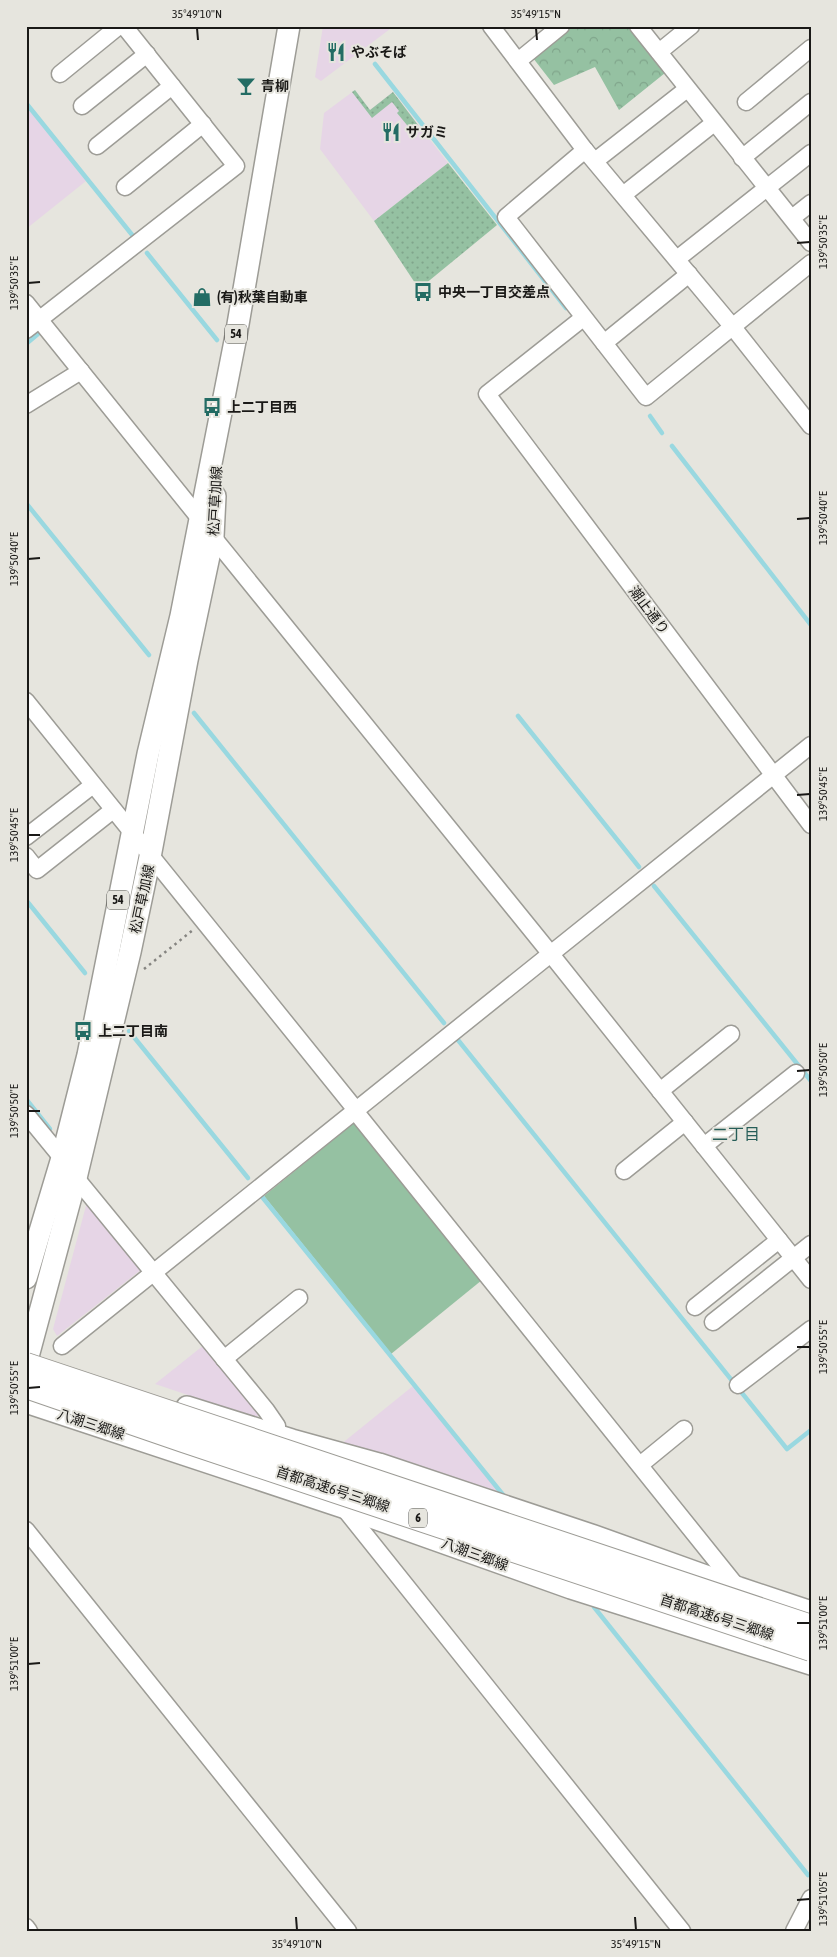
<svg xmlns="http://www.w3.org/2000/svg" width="837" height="1957" font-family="'Asap Condensed','Noto Sans JP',sans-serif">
<defs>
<pattern id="grass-dots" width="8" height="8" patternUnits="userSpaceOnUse" patternTransform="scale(1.25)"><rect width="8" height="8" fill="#95c1a2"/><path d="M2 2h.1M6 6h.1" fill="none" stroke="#80a58b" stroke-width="1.8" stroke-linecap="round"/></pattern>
<pattern id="forest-crowns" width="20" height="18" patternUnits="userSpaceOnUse" patternTransform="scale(1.25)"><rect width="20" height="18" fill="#95c1a2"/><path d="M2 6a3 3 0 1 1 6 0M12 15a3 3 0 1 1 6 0" fill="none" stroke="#80a58b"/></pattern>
</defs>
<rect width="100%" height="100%" fill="#e6e5de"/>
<g fill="#e6d5e6">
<polygon points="323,26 394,26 321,81 315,77"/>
<polygon points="355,90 370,110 393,92 448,163 374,221 320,149 324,113"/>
<polygon points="26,106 86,181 26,229"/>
<polygon points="87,1202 142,1269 57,1336 53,1329"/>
<polygon points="204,1345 259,1412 257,1418 155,1384"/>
<polygon points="413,1386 504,1499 340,1445"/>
</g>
<g fill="url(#grass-dots)">
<polygon points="355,90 370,110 393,92 418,125 411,130 397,113 399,111 392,102 372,118 352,92"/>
<polygon points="448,163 497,225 419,289 374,221"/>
</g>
<polygon fill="url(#forest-crowns)" points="573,26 627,26 665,73 619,110 595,67 554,85 533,58"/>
<polygon fill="#95c1a2" points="355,1122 482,1280 391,1354 264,1196"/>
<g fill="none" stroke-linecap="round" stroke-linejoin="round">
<g stroke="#99d8e0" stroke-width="4.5">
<polyline points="375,64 566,308"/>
<polyline points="26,103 133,236"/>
<polyline points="147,253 217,340"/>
<polyline points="26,344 38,334"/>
<polyline points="650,416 662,433"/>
<polyline points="672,446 811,625"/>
<polyline points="26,503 149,655"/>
<polyline points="194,713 444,1023"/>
<polyline points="518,716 639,867"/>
<polyline points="654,886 811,1081"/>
<polyline points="26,900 85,973"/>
<polyline points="129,1031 248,1178"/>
<polyline points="458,1040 787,1449 811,1430"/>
<polyline points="26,1099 50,1129"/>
<polyline points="263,1198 504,1496"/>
<polyline points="594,1607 808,1875"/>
</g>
<g stroke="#9d9c96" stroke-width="19">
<g id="minor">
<polyline points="491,26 585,150 732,326 811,426"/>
<polyline points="638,26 811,243"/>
<polyline points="659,52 691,26"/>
<polyline points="518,61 561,26"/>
<polyline points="60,74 119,26"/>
<polyline points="746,102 811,48"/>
<polyline points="82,106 147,54"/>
<polyline points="97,146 172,86"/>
<polyline points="585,150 506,217 646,397 811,263"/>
<polyline points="742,158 811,102"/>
<polyline points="595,161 687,89"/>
<polyline points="125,187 203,124"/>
<polyline points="623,195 714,123"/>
<polyline points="792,218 811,203"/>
<polyline points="677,259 811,153"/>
<polyline points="26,303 200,519"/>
<polyline points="583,318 487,394 811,825"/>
<polyline points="26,330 236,166 124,26"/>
<polyline points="604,343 689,274"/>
<polyline points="26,405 81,371"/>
<polyline points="213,537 550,953 811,1280"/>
<polyline points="26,701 356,1110"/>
<polyline points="26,837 93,785"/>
<polyline points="26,856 37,870 113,810"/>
<polyline points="660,1091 731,1034"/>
<polyline points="355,1111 738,1588"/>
<polyline points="26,1114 62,1158"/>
<polyline points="704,1146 796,1073"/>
<polyline points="624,1171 685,1122"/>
<polyline points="76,1178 266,1410 277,1426 277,1435"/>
<polyline points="695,1307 779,1240"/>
<polyline points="713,1322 811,1244"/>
<polyline points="62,1346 811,745"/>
<polyline points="224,1359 299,1298"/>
<polyline points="738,1385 811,1329"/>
<polyline points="640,1465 684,1429"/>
<polyline points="343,1507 682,1931"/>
<polyline points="26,1530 348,1931"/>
<polyline points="26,1927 29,1931"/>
<polyline points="794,1931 811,1898"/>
</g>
</g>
<g stroke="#9d9c96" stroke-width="24">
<g id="major">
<polyline points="26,1278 62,1158 88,1055 148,754 181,616 236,336 289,26"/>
<polyline points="26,1364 76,1178 130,952 150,857 187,660 213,537 215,496"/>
<polyline points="26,1402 343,1507 571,1588 811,1664"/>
<polyline points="187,1407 292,1440 379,1464 594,1536 739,1588 811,1612"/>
</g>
</g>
<polyline stroke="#858480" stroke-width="2.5" stroke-dasharray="2.5 4" stroke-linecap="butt" points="144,969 193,930"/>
<use href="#minor" stroke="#fff" stroke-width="16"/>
<use href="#major" stroke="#fff" stroke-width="21"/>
<g stroke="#9d9c96" stroke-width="26" stroke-linecap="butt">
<g id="highway-bridge">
<polyline points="26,1365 811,1627"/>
<polyline points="26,1386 183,1440 811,1649"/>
</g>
</g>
<use href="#highway-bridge" stroke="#fff" stroke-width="24"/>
</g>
<path fill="none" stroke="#1a1917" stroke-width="2" d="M 197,28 L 198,40M 536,28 L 537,40M 797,243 L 810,242M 28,283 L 40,282M 797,519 L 810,518M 28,559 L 40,558M 797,795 L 810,794M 28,835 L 40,835M 797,1071 L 810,1070M 28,1111 L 40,1111M 797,1347 L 810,1347M 28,1388 L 40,1387M 797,1623 L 810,1623M 28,1664 L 40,1663M 797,1900 L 810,1899M 296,1917 L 297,1930M 635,1917 L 636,1930"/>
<defs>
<g id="restaurant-bare" transform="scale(1.5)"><path d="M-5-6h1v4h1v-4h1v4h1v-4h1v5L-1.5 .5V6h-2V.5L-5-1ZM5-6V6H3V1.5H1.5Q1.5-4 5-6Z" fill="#236c64" stroke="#e6e5de" stroke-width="2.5" paint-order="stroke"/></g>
<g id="bar-bare" transform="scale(1.5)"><path d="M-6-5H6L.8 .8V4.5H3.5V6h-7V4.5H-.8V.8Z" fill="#236c64" stroke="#e6e5de" stroke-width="2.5" paint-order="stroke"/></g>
<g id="bus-bare" transform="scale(1.5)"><path d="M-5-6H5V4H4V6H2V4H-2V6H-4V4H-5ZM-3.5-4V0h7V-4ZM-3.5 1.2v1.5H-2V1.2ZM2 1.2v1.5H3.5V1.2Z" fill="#236c64" stroke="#e6e5de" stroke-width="2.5" paint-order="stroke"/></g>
<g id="shop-bare" transform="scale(1.5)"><path d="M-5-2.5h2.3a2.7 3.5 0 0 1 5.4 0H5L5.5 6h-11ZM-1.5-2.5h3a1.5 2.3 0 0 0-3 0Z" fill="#236c64" stroke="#e6e5de" stroke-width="2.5" paint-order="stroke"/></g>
</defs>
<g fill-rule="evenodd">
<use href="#restaurant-bare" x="336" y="52"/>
<use href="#bar-bare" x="246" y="86"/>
<use href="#restaurant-bare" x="391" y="132"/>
<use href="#bus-bare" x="423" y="292"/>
<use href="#shop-bare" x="202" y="297"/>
<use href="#bus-bare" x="212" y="407"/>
<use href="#bus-bare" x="83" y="1031"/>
</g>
<g text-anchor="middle" stroke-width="4" stroke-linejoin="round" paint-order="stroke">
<g fill="#e6e5de" stroke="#575653" stroke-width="1">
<rect x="225" y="324.5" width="22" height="19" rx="4"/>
<rect x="107" y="890.5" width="22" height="19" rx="4"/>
<rect x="409" y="1508.5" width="18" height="19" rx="4"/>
</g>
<g font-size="12" font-weight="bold" fill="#1a1917">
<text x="236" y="338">54</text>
<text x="118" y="904">54</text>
<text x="418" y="1522">6</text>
</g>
<g font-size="14" font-weight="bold" fill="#1a1917" stroke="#e6e5de" text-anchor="start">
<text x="351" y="57">やぶそば</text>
<text x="261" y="91">青柳</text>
<text x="406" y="137">サガミ</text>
<text x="438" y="297">中央一丁目交差点</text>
<text x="217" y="302">(有)秋葉自動車</text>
<text x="227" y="412">上二丁目西</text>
<text x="98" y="1036">上二丁目南</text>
</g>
<g font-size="14" fill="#1a1917" stroke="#e6e5de">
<text transform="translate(215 501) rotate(-87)" y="5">松戸草加線</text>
<text transform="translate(649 610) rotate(53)" y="5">潮止通り</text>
<text transform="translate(142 899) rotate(-78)" y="5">松戸草加線</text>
<text transform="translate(91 1424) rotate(18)" y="5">八潮三郷線</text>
<text transform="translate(333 1489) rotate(18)" y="5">首都高速6号三郷線</text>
<text transform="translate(475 1554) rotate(20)" y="5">八潮三郷線</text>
<text transform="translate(717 1617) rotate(18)" y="5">首都高速6号三郷線</text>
</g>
<g font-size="16" fill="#265e58" stroke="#e6e5de">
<text x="736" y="1140">二丁目</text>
</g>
</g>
<rect width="837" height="1957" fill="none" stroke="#e6e5de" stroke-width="55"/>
<rect x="28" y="28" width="782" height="1902" fill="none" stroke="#1a1917" stroke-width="2"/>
<g font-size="12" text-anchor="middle" fill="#1a1917">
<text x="197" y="18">35°49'10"N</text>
<text x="536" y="18">35°49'15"N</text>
<text transform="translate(823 242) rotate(-90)" y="4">139°50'35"E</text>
<text transform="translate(14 283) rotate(-90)" y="4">139°50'35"E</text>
<text transform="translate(823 518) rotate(-90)" y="4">139°50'40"E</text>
<text transform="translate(14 559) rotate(-90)" y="4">139°50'40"E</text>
<text transform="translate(823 794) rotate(-90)" y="4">139°50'45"E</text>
<text transform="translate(14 835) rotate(-90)" y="4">139°50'45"E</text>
<text transform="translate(823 1070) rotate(-90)" y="4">139°50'50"E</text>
<text transform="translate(14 1111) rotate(-90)" y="4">139°50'50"E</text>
<text transform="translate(823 1347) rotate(-90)" y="4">139°50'55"E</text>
<text transform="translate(14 1388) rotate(-90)" y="4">139°50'55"E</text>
<text transform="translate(823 1623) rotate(-90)" y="4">139°51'00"E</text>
<text transform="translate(14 1664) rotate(-90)" y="4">139°51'00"E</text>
<text transform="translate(823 1899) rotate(-90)" y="4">139°51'05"E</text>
<text x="297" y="1948">35°49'10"N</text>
<text x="636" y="1948">35°49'15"N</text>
</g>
</svg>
